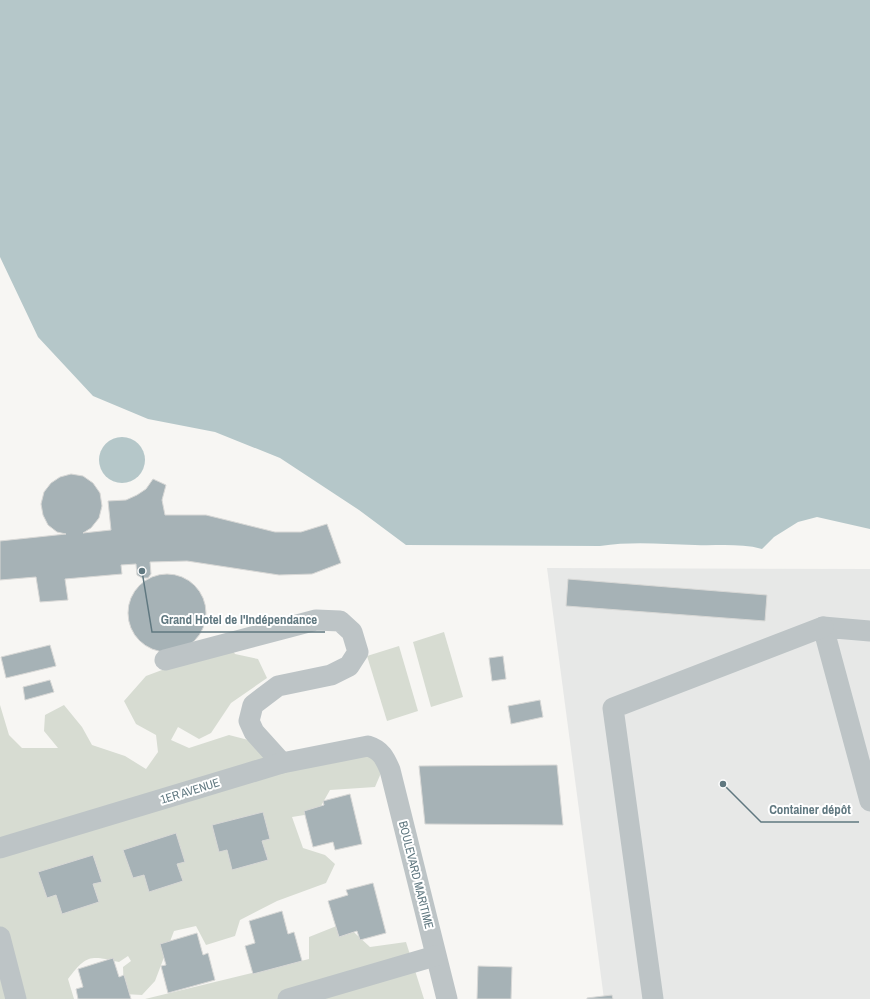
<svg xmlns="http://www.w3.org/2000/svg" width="870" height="999" font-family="'Archivo Narrow',sans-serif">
<rect width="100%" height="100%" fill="#f7f6f3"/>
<polygon fill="#e7e8e7" points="547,568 870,569 870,999 604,999"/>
<g fill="#d7dcd2">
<polygon points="444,632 463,697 431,707 413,642"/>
<path d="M 224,636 L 235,654 L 258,659 L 267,678 L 231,703 L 211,733 L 199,739 L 178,727 L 171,740 L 189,748 L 229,735 L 256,742 L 270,763 L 373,743 L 381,773 L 375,787 L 330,790 L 317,813 L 292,817 L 303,848 L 325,855 L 335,864 L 326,883 L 277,901 L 240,920 L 235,936 L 206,945 L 196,926 L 174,931 L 155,981 L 142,995 L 124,994 L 123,967 L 131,961 L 128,956 L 119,962 C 90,955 86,955 68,979 L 74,999 L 0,999 L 0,705 L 9,735 L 22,748 L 58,748 L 44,731 L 45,715 L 64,705 L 82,727 L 92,745 L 125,756 L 146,769 L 158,752 L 156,735 L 136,724 L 124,701 L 146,676 L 178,664 Z"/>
<polygon points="399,646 418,711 387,721 367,656"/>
<polygon points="344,923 370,947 406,942 424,999 145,999 309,959 309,937"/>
</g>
<g fill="#b5c7c9">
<path d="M 0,0 L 870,0 L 870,529 L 817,517 L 798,522 L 774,537 L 762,549 C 740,543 717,546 695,545 C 662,544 632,541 600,546 L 406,545 L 359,510 L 280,458 L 215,432 L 148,419 L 93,396 L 38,337 L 0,257 Z"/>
<circle cx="122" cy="460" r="23"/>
</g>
<g fill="#a6b2b6" stroke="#d8d8d6">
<polygon points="71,474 83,476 93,483 100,493 102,506 99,518 91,528 83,533 111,530 108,501 126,500 137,495 146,489 153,479 166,485 162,500 165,515 206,515 275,532 301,532 327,524 341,563 312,574 279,575 187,561 150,562 151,574 148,578 142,578 137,575 136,564 121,565 122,574 65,579 68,600 40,602 36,577 0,580 0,541 66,534 57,532 48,525 43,515 41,504 44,492 51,483 60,477"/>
<circle cx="167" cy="613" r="39"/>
<polygon points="568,579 767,595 765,621 566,606"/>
<polygon points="50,645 56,666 6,678 1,657"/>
<polygon points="503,656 506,679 492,681 489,658"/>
<polygon points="50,680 54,692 25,700 23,687"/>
<polygon points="540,700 543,717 511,724 508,706"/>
<polygon points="557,765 563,825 425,824 419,766"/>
<polygon points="350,794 362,844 335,850 333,842 313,847 304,811 324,805 323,801"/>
<polygon points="263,812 270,839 262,841 268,860 232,870 227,850 219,852 212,825"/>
<polygon points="176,833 185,862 177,864 183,881 149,892 144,875 133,878 123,850"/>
<polygon points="93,855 102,882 93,884 99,902 62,914 56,895 47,898 38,872"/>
<polygon points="373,883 386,933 360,940 357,931 339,937 328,901 348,895 346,890"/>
<polygon points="282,911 288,934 294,932 302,961 253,974 245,946 255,943 249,921"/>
<polygon points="197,933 203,955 208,953 215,980 168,993 161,966 166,965 160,944"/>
<polygon points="113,958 119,977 124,975 131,999 78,999 76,989 83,987 78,969"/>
<polygon points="478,966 512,967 511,999 477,999"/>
<polygon points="612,995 613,999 587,999 587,998"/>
</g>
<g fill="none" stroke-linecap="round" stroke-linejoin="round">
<g stroke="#bdc4c6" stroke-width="21">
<polyline points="870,631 823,627 870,801"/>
<polyline points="165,660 316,620 340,621 352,632 358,652 349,666 331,675 278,686 253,705 249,721 254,732 282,763"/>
<path d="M 0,848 L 282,763 L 368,746 C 381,750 385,758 390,770 L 447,999"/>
<polyline points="0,937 16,999"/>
<polyline points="288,999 435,956"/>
<polyline points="653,999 613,708 823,627"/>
</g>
</g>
<g text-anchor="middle" stroke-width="4" stroke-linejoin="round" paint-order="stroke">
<g font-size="12" fill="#607880" stroke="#fff">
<text transform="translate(190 791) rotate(-17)" y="4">1ER AVENUE</text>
<text transform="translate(416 875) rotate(76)" y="4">BOULEVARD MARITIME</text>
</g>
</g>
<path fill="none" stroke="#607880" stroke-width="1.5" d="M142 571L152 632H325M723 784L761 822H859"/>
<g fill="#607880" stroke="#fff" stroke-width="1.5">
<circle cx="142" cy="571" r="4"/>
<circle cx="723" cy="784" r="4"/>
</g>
<g font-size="13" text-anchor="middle" font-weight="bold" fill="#607880" stroke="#fff" stroke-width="4" stroke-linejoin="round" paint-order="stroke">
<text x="239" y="624">Grand Hotel de l'Indépendance</text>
<text x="810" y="814">Container dépôt</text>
</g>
</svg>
